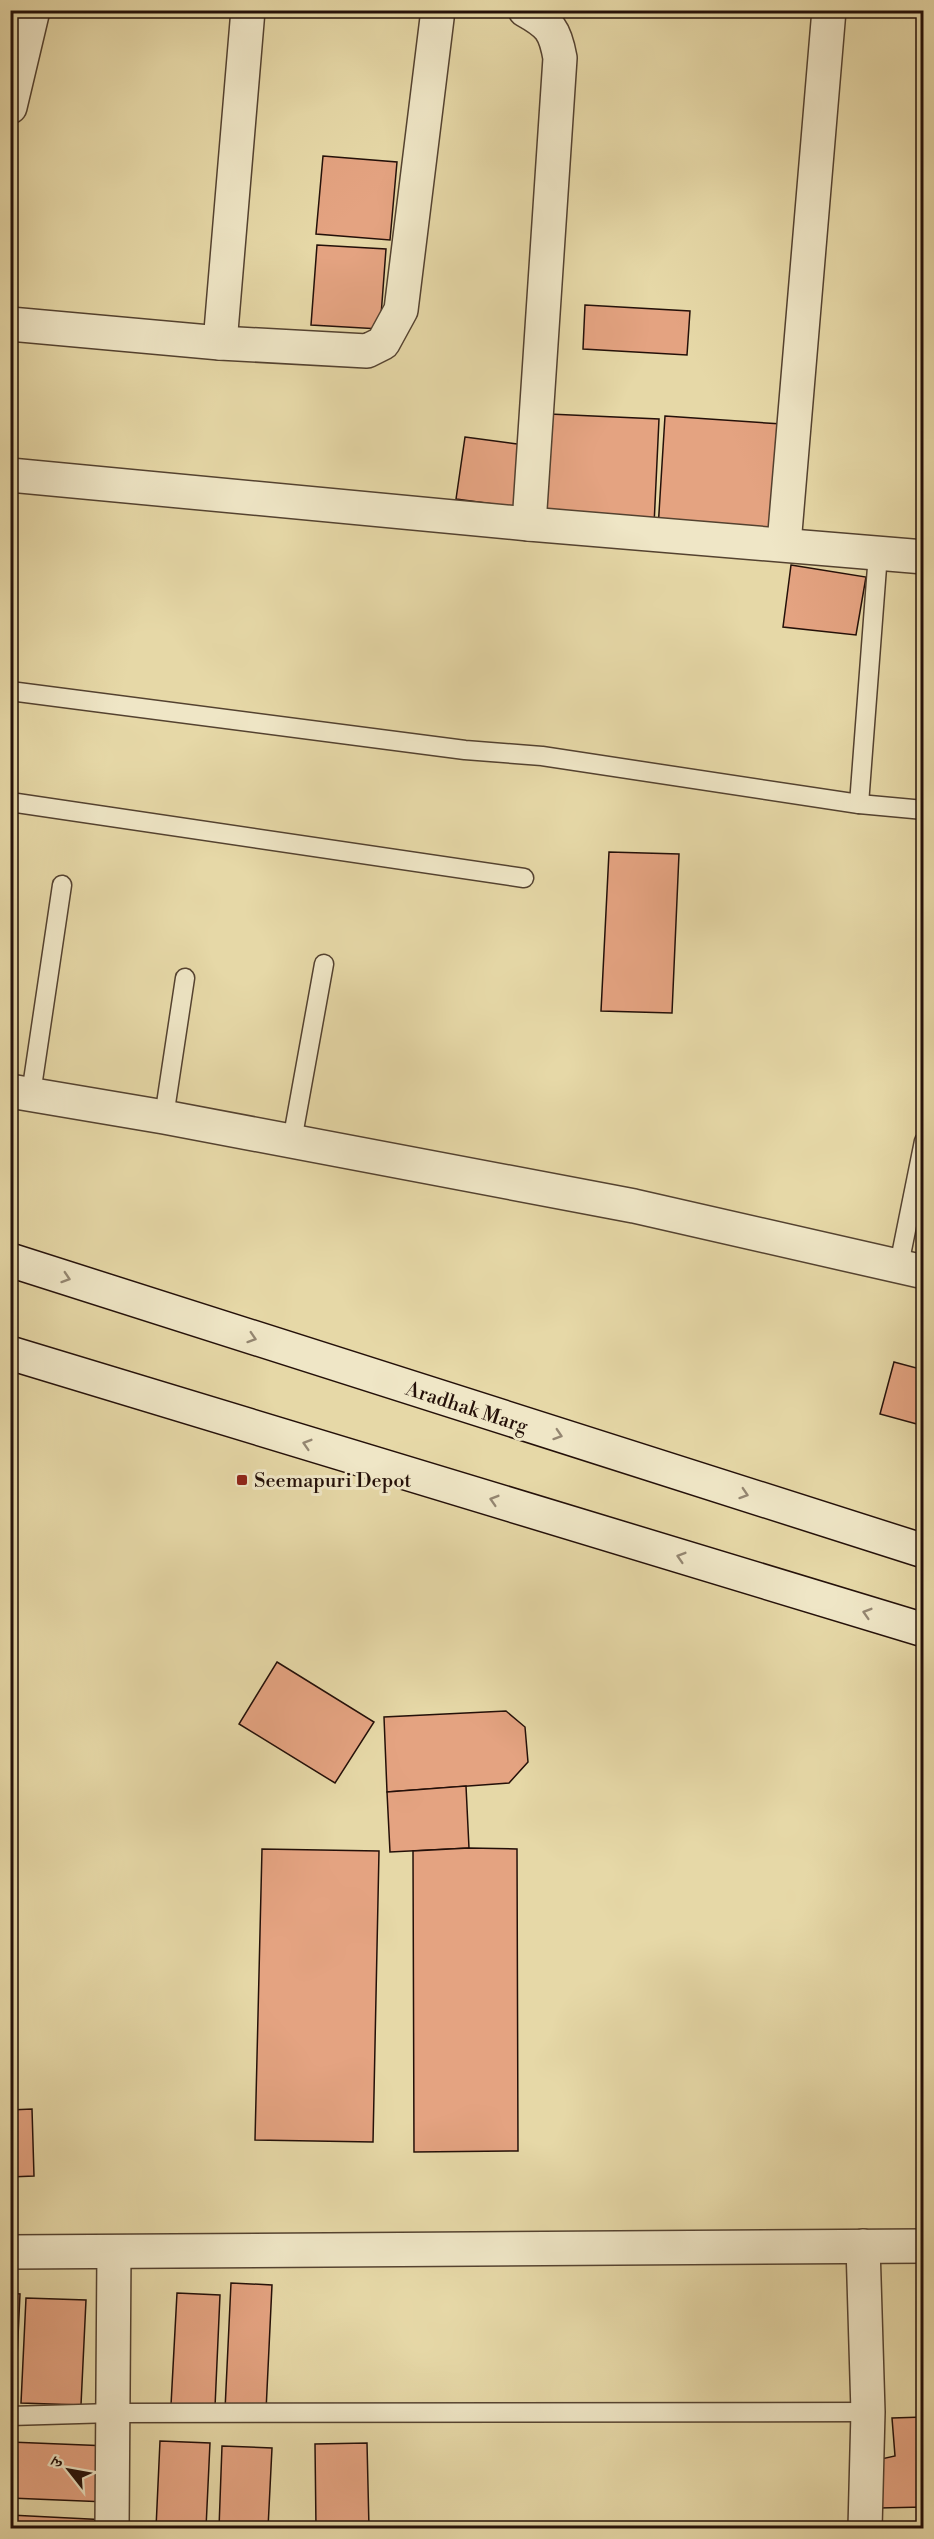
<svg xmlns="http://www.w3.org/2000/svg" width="934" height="2539" font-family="'Libre Bodoni','Noto Serif Devanagari',serif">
<rect width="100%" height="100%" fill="#e6d8a7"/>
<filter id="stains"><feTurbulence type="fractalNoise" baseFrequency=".00333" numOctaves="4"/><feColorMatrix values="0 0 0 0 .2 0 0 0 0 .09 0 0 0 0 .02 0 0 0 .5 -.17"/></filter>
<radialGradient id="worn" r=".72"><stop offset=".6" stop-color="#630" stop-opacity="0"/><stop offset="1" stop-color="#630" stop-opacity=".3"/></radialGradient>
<g fill="#e4a381" stroke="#241009" stroke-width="1.5">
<polygon points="323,156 397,162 390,240 316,234"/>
<polygon points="317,245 386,249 380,329 311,325"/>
<polygon points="585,305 690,311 687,355 583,349"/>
<polygon points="549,414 659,419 654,525 544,520"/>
<polygon points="665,416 782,424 774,537 658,529"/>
<polygon points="465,437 524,445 516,507 456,499"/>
<polygon points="791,565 866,577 856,635 783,627"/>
<polygon points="609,852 679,854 672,1013 601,1011"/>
<polygon points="894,1362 924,1370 924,1426 880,1414"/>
<polygon points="277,1662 374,1722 335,1783 239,1724"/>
<polygon points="506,1711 525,1727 528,1762 509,1783 387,1792 384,1717"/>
<polygon points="466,1786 469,1848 390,1852 387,1792"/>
<polygon points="469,1848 517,1849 518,2151 414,2152 413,1851"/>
<polygon points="262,1849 379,1851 373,2142 255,2140"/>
<polygon points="32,2109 34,2176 10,2177 10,2110"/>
<polygon points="231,2283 272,2285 266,2411 225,2410"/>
<polygon points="10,2293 20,2294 15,2401 10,2401"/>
<polygon points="177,2293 220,2295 215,2407 171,2405"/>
<polygon points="26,2298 86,2300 81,2405 21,2403"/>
<polygon points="924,2417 924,2507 879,2508 881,2459 895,2456 892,2418"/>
<polygon points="160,2441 210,2443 206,2528 156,2528"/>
<polygon points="10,2442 109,2446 107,2502 10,2498"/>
<polygon points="367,2443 369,2528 316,2528 315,2444"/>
<polygon points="222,2446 272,2448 268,2528 219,2528"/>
<polygon points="10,2515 108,2520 107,2528 10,2528"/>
</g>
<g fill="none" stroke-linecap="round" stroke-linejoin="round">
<g stroke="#544230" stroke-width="21">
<g id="service">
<polyline points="10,691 465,750 542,756 859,804 924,810"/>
<polyline points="10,802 524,878"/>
<polyline points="859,804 878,554"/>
<polyline points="31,1094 62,885"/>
<polyline points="164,1117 185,978"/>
<polyline points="292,1141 324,964"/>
<polyline points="899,1265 924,1141"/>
<polyline points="10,2416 113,2413 868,2412"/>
</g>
</g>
<g stroke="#544230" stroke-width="36">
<g id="minor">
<path d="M 525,10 C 550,24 555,30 560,58 L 529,524"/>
<polyline points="10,107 33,10"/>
<polyline points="10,324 220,343 367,351 383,343 401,310 438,10"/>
<polyline points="220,343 248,10"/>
<polyline points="10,475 529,524 924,557"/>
<polyline points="784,544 829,10"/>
<polyline points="10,1091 164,1117 634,1206 924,1272"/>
<polyline points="863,2246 868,2412 865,2528"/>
<polyline points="10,2252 924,2246"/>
<polyline points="112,2528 114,2252"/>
</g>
</g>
<g stroke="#241009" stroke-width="36">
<g id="secondary">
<polyline points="10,1260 924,1551"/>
<polyline points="10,1353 924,1630"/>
</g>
</g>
<use href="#service" stroke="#efe6c6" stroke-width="18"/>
<use href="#minor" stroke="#efe6c6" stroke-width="33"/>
<use href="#secondary" stroke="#efe6c6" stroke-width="33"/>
</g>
<defs><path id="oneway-chevron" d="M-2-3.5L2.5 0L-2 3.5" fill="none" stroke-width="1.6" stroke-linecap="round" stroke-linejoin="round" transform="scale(1.5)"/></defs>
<g stroke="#948671">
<use href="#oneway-chevron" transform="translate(66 1278) rotate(18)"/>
<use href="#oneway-chevron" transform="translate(252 1338) rotate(18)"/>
<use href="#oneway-chevron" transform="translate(558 1435) rotate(18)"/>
<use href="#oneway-chevron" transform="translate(307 1444) rotate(-163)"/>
<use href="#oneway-chevron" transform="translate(744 1494) rotate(18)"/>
<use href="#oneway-chevron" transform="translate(494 1500) rotate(-163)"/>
<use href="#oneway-chevron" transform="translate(681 1557) rotate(-163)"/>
<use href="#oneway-chevron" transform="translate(867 1613) rotate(-163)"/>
</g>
<rect fill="#8f2418" stroke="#efe6c6" stroke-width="2" x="236" y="1474" width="12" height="12" rx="3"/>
<g text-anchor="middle" stroke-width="6" stroke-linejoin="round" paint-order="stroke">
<g font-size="20" fill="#241009" stroke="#efe6c6">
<text transform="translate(467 1407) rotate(18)" y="7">Aradhak Marg</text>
</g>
<g font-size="20" fill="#241009" stroke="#efe6c6" text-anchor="start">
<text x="254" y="1487">Seemapuri Depot</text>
</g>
</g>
<rect width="934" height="2539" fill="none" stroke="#e6d8a7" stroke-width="36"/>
<rect x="12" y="12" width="910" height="2515" fill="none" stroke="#241009" stroke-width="3"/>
<rect x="18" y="18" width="898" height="2503" fill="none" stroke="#241009" stroke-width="1.5"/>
<g transform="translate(69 2470) rotate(301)" stroke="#efe6c6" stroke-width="4.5" paint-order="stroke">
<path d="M0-4.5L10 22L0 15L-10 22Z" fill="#241009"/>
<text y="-9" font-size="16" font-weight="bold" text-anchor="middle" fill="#241009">उ</text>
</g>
<rect width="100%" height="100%" filter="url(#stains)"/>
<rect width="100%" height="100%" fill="url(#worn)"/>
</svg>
